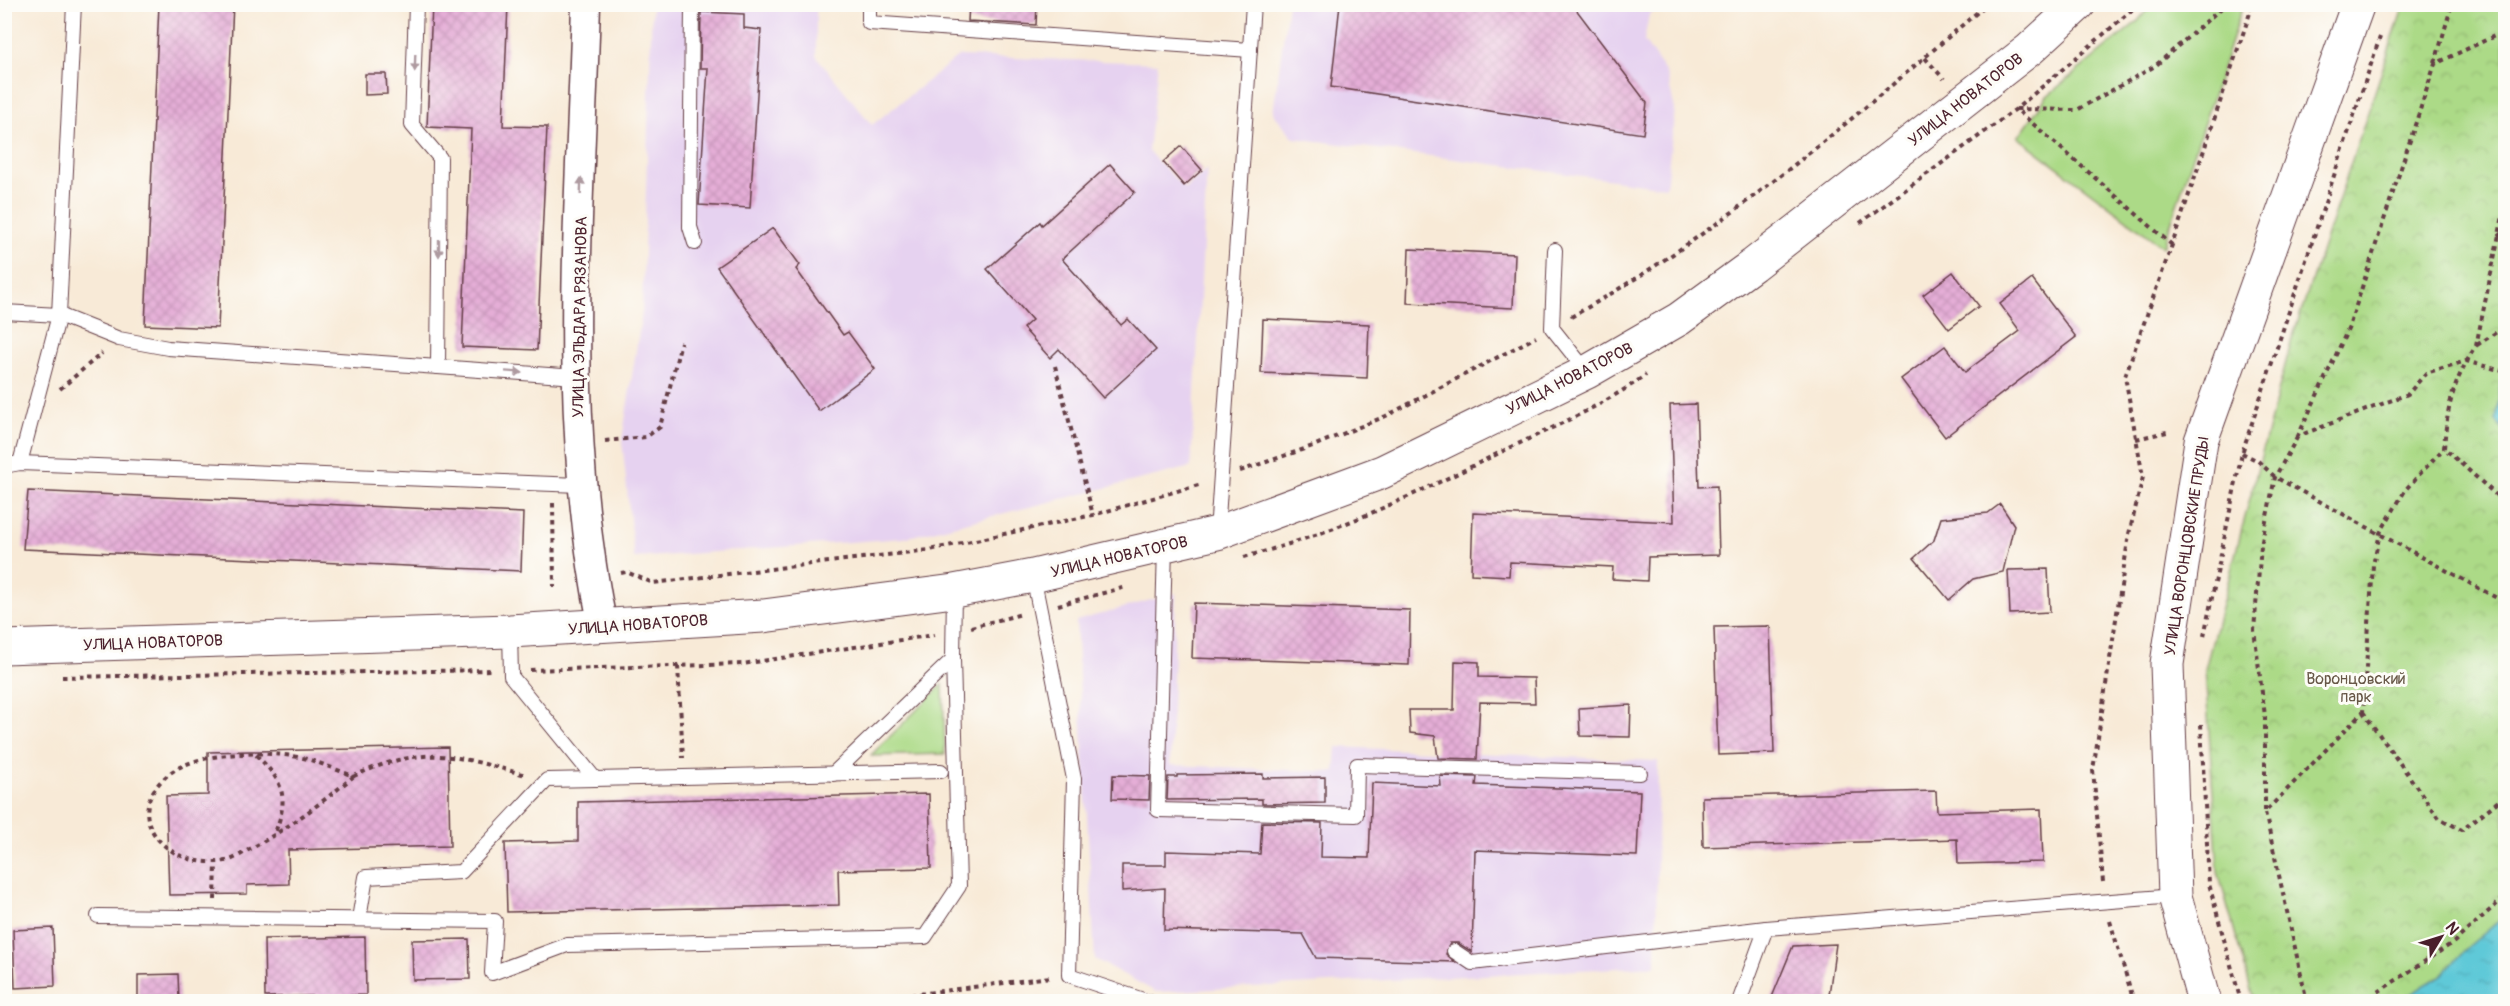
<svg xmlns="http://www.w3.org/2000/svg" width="2510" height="1006" font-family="Pangolin,sans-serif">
<defs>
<pattern id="park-crowns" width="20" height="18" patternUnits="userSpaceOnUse" patternTransform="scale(1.5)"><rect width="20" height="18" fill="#acda87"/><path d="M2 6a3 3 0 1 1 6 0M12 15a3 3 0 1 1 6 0" fill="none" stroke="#96bb75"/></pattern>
<pattern id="water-ripples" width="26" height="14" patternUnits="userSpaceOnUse" patternTransform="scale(1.5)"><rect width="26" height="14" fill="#5ec9d8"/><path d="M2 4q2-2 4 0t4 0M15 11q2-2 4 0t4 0" fill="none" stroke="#53acba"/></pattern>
<pattern id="building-cross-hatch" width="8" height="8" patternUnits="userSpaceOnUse" patternTransform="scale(1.5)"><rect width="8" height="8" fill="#e5aed7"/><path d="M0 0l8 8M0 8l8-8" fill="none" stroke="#c695b9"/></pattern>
</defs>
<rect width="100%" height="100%" fill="#fdfcf7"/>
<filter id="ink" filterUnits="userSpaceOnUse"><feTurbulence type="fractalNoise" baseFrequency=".0167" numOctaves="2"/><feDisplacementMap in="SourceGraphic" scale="12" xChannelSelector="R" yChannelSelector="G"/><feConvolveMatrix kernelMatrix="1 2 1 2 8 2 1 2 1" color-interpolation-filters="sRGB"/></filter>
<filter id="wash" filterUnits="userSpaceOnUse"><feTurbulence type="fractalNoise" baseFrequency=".008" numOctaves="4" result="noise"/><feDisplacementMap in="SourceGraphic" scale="24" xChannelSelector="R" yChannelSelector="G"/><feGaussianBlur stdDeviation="1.35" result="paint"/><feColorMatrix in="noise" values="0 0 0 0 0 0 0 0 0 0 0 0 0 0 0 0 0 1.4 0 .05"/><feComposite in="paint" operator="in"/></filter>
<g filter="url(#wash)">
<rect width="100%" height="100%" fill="#f8ead7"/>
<g fill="#e6d2f0">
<polygon points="652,5 816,5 816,56 872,125 959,56 1158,63 1148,151 1185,189 1207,169 1191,467 904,538 634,558 622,440 642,313"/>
<polygon points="1288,5 1662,5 1649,15 1644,41 1666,73 1675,109 1666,187 1294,138 1273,113"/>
<polygon points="1176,593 1170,765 1335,772 1337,747 1658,761 1656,966 1156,992 1095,959 1076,621"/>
</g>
<g fill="#acda87" stroke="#7b7c59" stroke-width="1.5">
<polygon points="2151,5 2243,5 2163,247 2018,137 2047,96 2138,21"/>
<polygon points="943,684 945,754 871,756 871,755"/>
</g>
<polygon fill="url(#park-crowns)" stroke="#7b7c59" stroke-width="1.5" points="2404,5 2505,5 2505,1001 2254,1001 2218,872 2205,669 2292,339"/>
<g fill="url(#water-ripples)" stroke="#547482" stroke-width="1.5">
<polygon points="2505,351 2506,433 2505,433 2496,420"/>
<polygon points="2505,916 2505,1001 2398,1001 2442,975 2469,946"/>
</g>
<g id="blocks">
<g fill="url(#building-cross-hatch)">
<polygon points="159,4 233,4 218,328 145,325"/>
<polygon points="432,4 508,4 503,126 547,127 537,350 462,347 471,129 427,127"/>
<polygon points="969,4 1037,4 1036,25 968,21"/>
<polygon points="1340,4 1572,4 1647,103 1643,134 1331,87"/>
<polygon points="701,12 744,14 744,28 761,30 750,208 699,205 708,68 700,68"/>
<polygon points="365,74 386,74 387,94 365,95"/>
<polygon points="1181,146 1202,170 1184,186 1163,162"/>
<polygon points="1110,164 1135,192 1062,259 1121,325 1128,319 1156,350 1103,398 1059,349 1050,358 1023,328 1032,320 987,269 1040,222 1042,225"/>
<polygon points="773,228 800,265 796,269 843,335 848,332 875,369 819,411 717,267"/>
<polygon points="1409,249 1515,254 1513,308 1407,303"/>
<polygon points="1953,272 1979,306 1949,329 1923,295"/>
<polygon points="2032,279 2076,337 1945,437 1901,379 1945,346 1965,372 2020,331 2000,304"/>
<polygon points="1263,319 1369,324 1367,378 1261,373"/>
<polygon points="1696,404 1699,487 1717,486 1719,555 1648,557 1647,581 1612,579 1613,567 1510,562 1509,576 1471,574 1473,513 1674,522 1670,405"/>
<polygon points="28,491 523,513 521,571 23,549"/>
<polygon points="2000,504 2014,525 2003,572 1973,579 1949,600 1914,558 1934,540 1941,518 1988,513"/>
<polygon points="2048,569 2050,612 2010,614 2008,570"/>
<polygon points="1194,603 1410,610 1409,665 1192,658"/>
<polygon points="1770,626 1774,753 1718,755 1714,627"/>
<polygon points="1455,661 1479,662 1479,677 1534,678 1535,703 1480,702 1477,759 1438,758 1435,736 1410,733 1409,710 1454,710"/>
<polygon points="1631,705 1630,737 1580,736 1579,708"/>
<polygon points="448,747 450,846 288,850 289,884 247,885 247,894 169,895 166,796 208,795 208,752"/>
<polygon points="1263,774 1263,778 1325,777 1325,803 1262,804 1262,799 1167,800 1168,777 1177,777 1177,775"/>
<polygon points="1113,775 1150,776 1149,800 1112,799"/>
<polygon points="1440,776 1477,777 1476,785 1640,791 1637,856 1475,850 1472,952 1458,943 1450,943 1446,954 1455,962 1316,958 1303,934 1164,930 1165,888 1122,891 1122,865 1166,865 1166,851 1260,854 1262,822 1322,823 1321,857 1369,858 1372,783 1441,786"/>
<polygon points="1936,791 1937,812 2041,809 2043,862 1958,864 1957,839 1703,847 1702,797"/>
<polygon points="929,794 931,868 838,870 839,905 507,912 505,843 578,841 578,802"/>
<polygon points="53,928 55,986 15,988 13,930"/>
<polygon points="365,937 366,995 265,997 264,939"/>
<polygon points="469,939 470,979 413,980 412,940"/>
<polygon points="1836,944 1828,1002 1770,1002 1793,946"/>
<polygon points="178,974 179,1000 138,1001 138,975"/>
</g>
</g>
</g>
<g filter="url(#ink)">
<use href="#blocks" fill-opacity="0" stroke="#643d45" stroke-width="1.5"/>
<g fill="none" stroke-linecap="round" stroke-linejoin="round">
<g stroke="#643d45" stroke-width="16">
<g id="service">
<polyline points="416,4 412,125 440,158 438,367 576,377"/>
<polyline points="692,4 690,227 695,243"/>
<polyline points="869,4 869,23 1250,50"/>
<polyline points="1555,250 1552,328 1587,372"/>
<polyline points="4,312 59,315 74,4"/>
<polyline points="20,463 59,315 119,339 168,348 438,367"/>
<polyline points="4,466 20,463 580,485"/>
<polyline points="1217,533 1253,4"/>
<polyline points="1165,546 1158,810 1356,815 1357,765 1640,773"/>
<polyline points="1033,576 1074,779 1069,975 1149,1002"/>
<polyline points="510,631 511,676 595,779 941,771"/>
<polyline points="833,774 953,659 954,591"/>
<polyline points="98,916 495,921 492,973 567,945 925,937 959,886 953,659"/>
<polyline points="359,919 366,877 461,872 547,780 595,779"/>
<polyline points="1454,951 1472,963 1766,928"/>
<polyline points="1739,1002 1766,928 2175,896"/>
</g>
</g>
<g stroke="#643d45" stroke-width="31">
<path id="minor" d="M 586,4 C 580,212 560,422 603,627"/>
</g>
<g stroke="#643d45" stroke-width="35">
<g id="tertiary">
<polyline points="4,647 510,631 763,616 954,591 1033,576 1217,533 1382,472 1587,372 1679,319 1753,265 2030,49 2079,4"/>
<polyline points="2204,1002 2175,896 2167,664 2201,441 2358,4"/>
</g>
</g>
<g stroke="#643d45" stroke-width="4" stroke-dasharray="4.5 4.5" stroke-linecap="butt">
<polyline points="2506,25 2503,32 2435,64 2349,327 2298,436 2408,394 2426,373 2466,361 2506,372"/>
<polyline points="1925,58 1944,79"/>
<polyline points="2435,63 2452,4"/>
<path d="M 2506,201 L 2476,346 C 2453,381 2447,407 2444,448 L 2506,504"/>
<polyline points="1860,223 2016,109 2139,4"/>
<polyline points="2498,236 2506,230"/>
<polyline points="2172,245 2016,109 2077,110 2155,66 2226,4"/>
<path d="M 1571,317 C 1723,232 1855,117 1987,4"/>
<polyline points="2477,345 2506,326"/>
<polyline points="1055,366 1093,515"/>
<polyline points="60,389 102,353"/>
<polyline points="2136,439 2167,432"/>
<polyline points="605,441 646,437 660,427 681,342"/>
<polyline points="2242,453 2258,461 2275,477 2506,603"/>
<polyline points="1240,471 1313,446 1386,416 1536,337"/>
<polyline points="553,503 554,587"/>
<path d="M 1244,557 C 1334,534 1418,493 1501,452 C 1551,428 1601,407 1646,375"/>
<polyline points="621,573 626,572 653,583 929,550 1093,515 1202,484"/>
<polyline points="1058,605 1126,587"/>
<polyline points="971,627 1022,614"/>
<polyline points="2204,636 2242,453 2380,37"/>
<polyline points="678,666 683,758"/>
<polyline points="530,670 742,664 934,635"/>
<polyline points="62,677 493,670"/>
<polyline points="2363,712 2439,818 2462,830 2506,795"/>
<polyline points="2201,724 2209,884 2241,1002"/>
<path d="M 256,755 C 285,783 289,798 274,835"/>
<path d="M 354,776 C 320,804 292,825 254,847 C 245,851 235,860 225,861 C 167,871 114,813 173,771 C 202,751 274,750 307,759 C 323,764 339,771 354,776 C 427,743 454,756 526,775"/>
<polyline points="2265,811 2265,716 2254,630 2261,546 2275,477 2298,436"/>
<polyline points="2103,882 2093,770 2129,534 2143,477 2125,376 2172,245 2253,4"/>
<polyline points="215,900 216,862"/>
<polyline points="2110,921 2134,1002"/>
<polyline points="857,1002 1050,977"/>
<polyline points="2307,1002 2265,812 2363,712 2373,565 2380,533 2406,489 2444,448"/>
<polyline points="2363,1002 2454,942 2506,896"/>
</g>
<use href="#service" stroke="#fff" stroke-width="14"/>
<use href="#minor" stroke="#fff" stroke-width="28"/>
<use href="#tertiary" stroke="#fff" stroke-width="33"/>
</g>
<defs><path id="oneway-solid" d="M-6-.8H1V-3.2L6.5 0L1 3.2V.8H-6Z" transform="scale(1.5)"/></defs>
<g fill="#ae9aa0">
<use href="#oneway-solid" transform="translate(415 63) rotate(92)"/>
<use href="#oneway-solid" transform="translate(581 186) rotate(-88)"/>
<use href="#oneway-solid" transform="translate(439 248) rotate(90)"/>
<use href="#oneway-solid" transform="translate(514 372) rotate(4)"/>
</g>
</g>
<g text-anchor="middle" stroke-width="6" stroke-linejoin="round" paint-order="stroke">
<g font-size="16" fill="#4a1f2b" stroke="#fdfcf7">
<text transform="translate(1965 99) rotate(-38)" y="6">УЛИЦА НОВАТОРОВ</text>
<text transform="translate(579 317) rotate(-89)" y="6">УЛИЦА ЭЛЬДАРА РЯЗАНОВА</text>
<text transform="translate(1569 378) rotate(-27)" y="6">УЛИЦА НОВАТОРОВ</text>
<text transform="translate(2186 546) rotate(-81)" y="6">УЛИЦА ВОРОНЦОВСКИЕ ПРУДЫ</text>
<text transform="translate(1119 556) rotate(-13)" y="6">УЛИЦА НОВАТОРОВ</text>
<text transform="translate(638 624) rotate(-4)" y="6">УЛИЦА НОВАТОРОВ</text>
<text transform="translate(153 642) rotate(-2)" y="6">УЛИЦА НОВАТОРОВ</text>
</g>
<g font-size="16" fill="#675747" stroke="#fdfcf7">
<text x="2356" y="684">Воронцовский<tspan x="2356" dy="18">парк</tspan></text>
</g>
</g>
<rect width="2510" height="1006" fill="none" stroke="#fdfcf7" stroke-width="24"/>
<g transform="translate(2441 937) rotate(52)" stroke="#fdfcf7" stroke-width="4.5" paint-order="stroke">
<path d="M0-4.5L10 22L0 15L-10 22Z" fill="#4a1f2b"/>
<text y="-9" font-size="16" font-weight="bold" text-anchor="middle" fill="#4a1f2b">N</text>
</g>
</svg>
